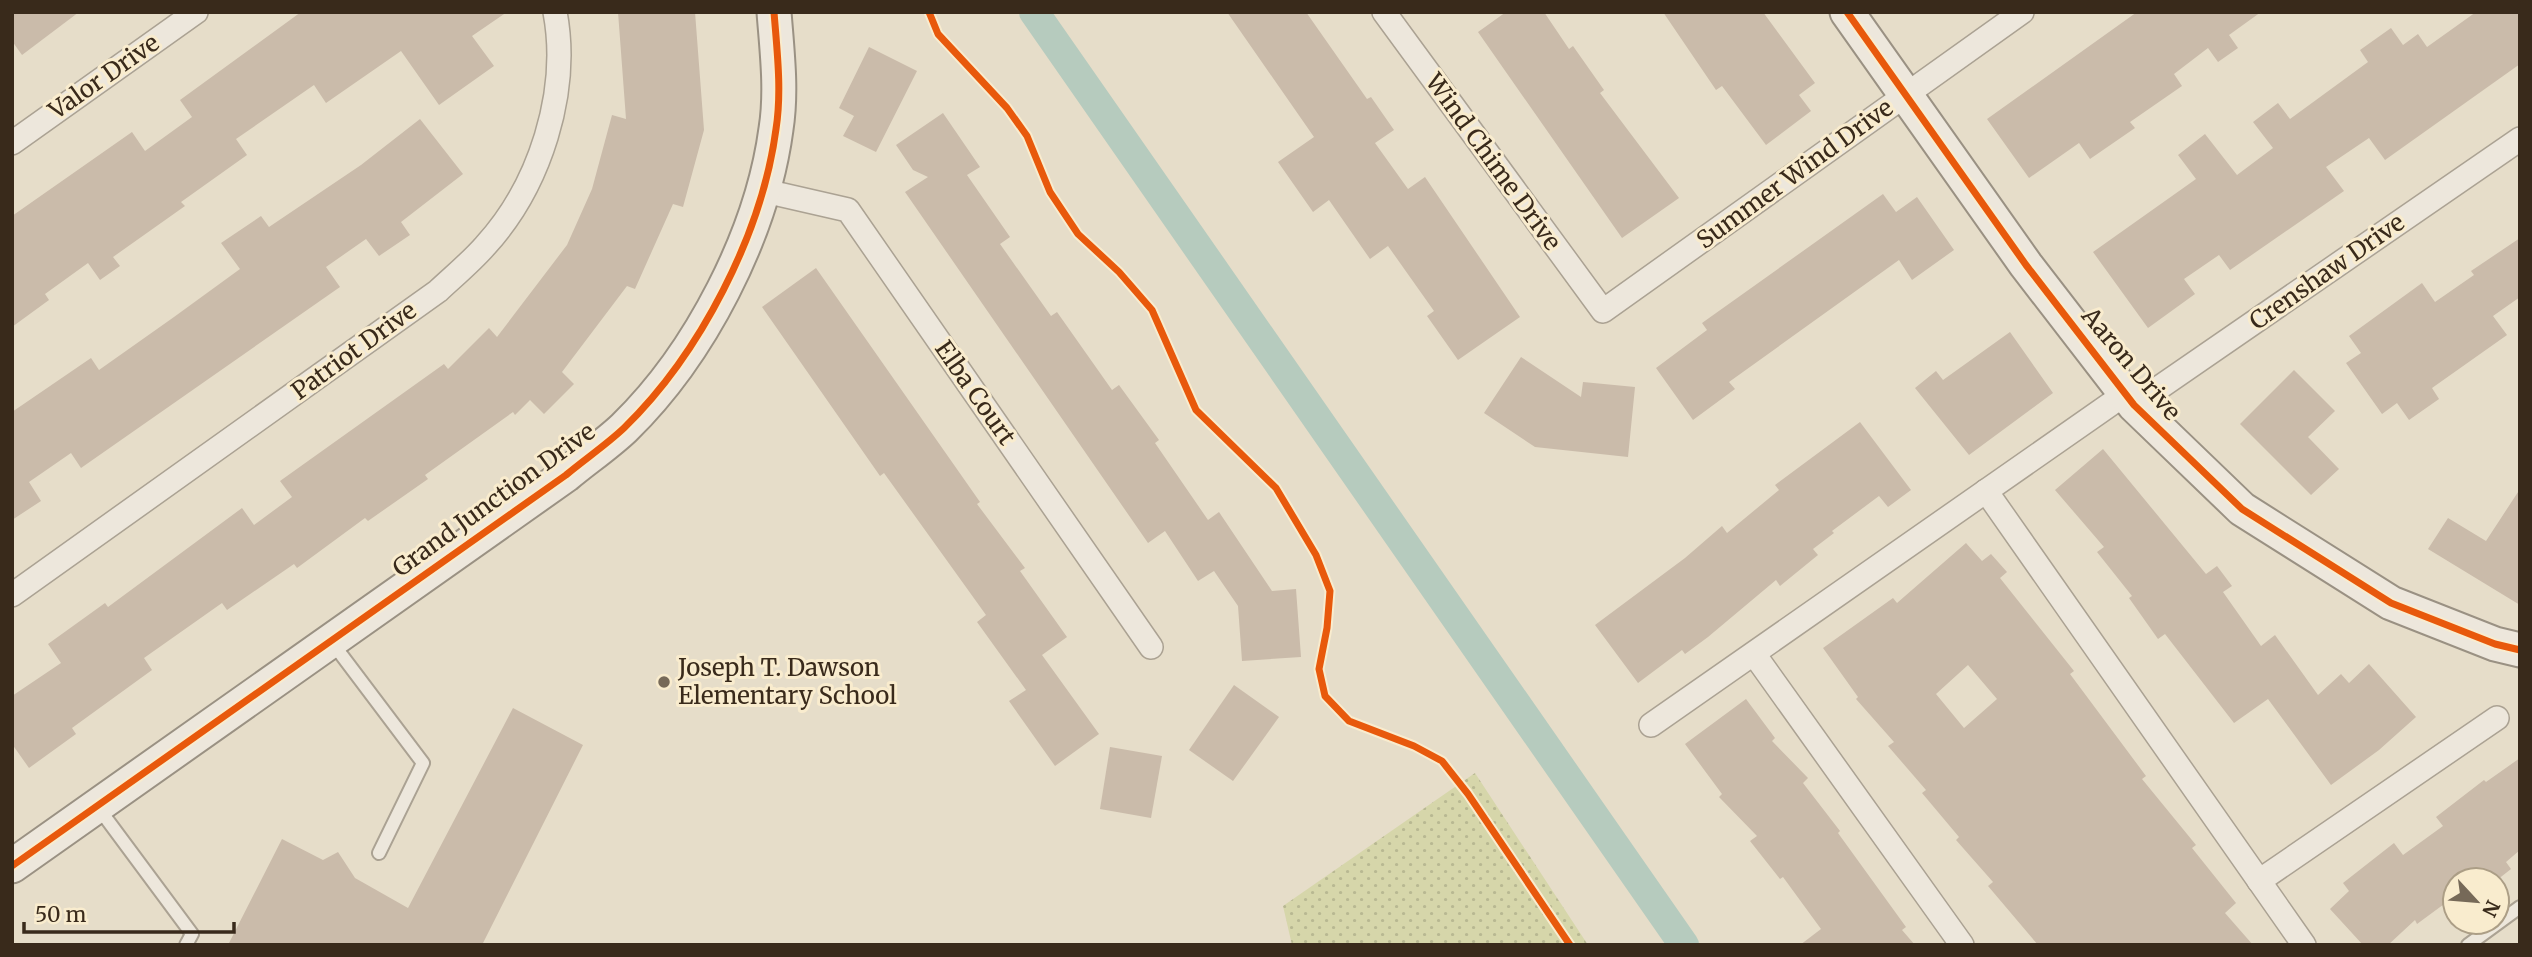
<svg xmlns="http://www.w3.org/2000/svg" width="2532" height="957" font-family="Merriweather,serif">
<defs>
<pattern id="green-dots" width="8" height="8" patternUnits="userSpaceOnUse" patternTransform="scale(1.75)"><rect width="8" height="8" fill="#d6d6aa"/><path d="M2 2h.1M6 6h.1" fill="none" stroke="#b8b892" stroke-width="1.8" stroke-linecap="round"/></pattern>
</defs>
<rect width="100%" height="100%" fill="#e6ddc9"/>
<polygon fill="url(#green-dots)" points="1475,773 1588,945 1292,945 1283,906"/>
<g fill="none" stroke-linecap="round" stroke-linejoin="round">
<polyline stroke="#b6cbbe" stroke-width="30" points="1034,12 1684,945"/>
</g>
<g fill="#cabbaa" fill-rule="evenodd">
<polygon points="12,12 79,12 22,55 12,41"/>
<polygon points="301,12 507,12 472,36 494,66 439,105 401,51 326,103 314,85 236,139 247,155 181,202 185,206 113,257 120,266 100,280 88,263 45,294 49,300 12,327 12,216 132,132 145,151 192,117 180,100"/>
<polygon points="618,12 695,12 704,130 683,207 673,204 635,289 627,286 562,372 574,384 544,414 530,400 515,415 513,412 425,475 428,479 368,521 365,518 297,568 294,564 227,610 222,603 144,658 152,670 72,728 76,734 29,768 12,744 12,696 61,663 48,644 105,603 108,607 242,508 254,525 292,497 280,481 444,364 448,369 489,328 497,337 567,245 592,189 612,115 626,119"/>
<polygon points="1227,12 1306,12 1367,99 1371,97 1394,130 1375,143 1408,189 1425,177 1520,317 1458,360 1427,316 1434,311 1388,246 1370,259 1329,200 1313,212 1278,162 1314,137"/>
<polygon points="1506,12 1544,12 1569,49 1573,46 1604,90 1600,93 1679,198 1622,238 1478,32"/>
<polygon points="1663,12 1763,12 1815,83 1799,95 1811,111 1766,145 1722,86 1716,90"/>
<polygon points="2137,12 2261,12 2229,35 2238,48 2218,62 2208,48 2174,74 2182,86 2130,122 2135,128 2090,159 2079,143 2029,178 1987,119"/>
<polygon points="2476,12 2520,12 2520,64 2385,160 2369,138 2326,167 2344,191 2230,270 2219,255 2184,279 2195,294 2148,328 2093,252 2196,179 2178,155 2205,134 2237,175 2273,148 2253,122 2278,103 2290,119 2368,62 2360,50 2391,28 2403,45 2418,34 2427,47"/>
<polygon points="869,47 917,71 876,152 843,136 854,116 839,108"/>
<polygon points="943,113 980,167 967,175 1010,237 1000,244 1051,316 1057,312 1112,390 1119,385 1159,440 1155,443 1208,520 1219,512 1272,591 1296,589 1301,657 1242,661 1238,606 1214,571 1198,581 1165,531 1148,543 905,192 928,177 913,170 896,145"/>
<polygon points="420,119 463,174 401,222 410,235 379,256 366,239 326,267 340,287 81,468 71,453 29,482 41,501 12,520 12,412 91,358 99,370 174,317 240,269 221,243 261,216 269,227 361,165"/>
<polygon points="1883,194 1896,212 1917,197 1954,250 1912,280 1899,260 1729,382 1735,389 1693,420 1656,368 1707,330 1702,323"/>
<polygon points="2520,238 2520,297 2493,316 2507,335 2432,388 2439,399 2409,420 2397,403 2382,414 2346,363 2361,353 2349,336 2422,283 2435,302 2474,275 2471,271"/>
<polygon points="816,268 980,502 977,504 1025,568 1020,571 1067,637 1042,655 1099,734 1055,766 1009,701 1026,690 977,622 986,615 884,473 880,476 762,307"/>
<polygon points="2010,332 2053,393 1969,455 1915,388 1936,371 1943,380"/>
<polygon points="1521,357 1581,397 1583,382 1635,387 1628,457 1535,447 1484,413"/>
<polygon points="2294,370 2335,411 2308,437 2339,469 2311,495 2240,424"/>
<polygon points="1860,422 1911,490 1888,507 1879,496 1832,531 1834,533 1813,549 1818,555 1780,586 1776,580 1708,637 1685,654 1682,650 1638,683 1595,625 1685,558 1722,526 1727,533 1779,490 1775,485"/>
<polygon points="2103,449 2206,574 2217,566 2232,586 2223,592 2261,646 2275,635 2318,695 2341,674 2349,683 2369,664 2416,717 2379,750 2331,785 2268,699 2234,723 2165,634 2158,639 2129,598 2132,596 2097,552 2104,547 2055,490"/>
<polygon points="2520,489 2520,605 2428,549 2448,518 2486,541"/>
<path d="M 1966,543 L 1982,561 L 1991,554 L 2007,572 L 2000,578 L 2074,671 L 2070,674 L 2146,776 L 2142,779 L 2196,845 L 2192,848 L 2236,903 L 2225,913 L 2253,945 L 2038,945 L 1988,886 L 1993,882 L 1956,840 L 1959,837 L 1922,793 L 1926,790 L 1888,746 L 1894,742 L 1856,699 L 1858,697 L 1823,648 L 1893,598 L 1897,603 ZM 1968,665 L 1997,699 L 1964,728 L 1936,694 Z"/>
<polygon points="1234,685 1279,717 1233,781 1189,750"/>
<polygon points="1746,699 1775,738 1772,741 1808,778 1803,783 1840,831 1838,833 1906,927 1902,930 1915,945 1800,945 1821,929 1783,877 1780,879 1750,841 1757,836 1719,797 1722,794 1685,744"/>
<polygon points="513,708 583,745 482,945 228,945 282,839 323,860 338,852 355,878 408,908"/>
<polygon points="1110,747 1162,756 1151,818 1100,809"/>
<polygon points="2520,758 2520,850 2506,862 2511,869 2497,880 2455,880 2455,896 2417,924 2415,920 2388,945 2363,945 2330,909 2349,891 2343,883 2394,843 2403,855 2443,826 2436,817 2484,780 2486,782"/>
</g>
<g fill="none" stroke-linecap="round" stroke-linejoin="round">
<g stroke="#aba293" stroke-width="16">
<g id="lane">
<polyline points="331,641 423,763 379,853"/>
<polyline points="97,806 192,934 186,945"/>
<polyline points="2468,945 2520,907"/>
</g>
</g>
<g stroke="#aba293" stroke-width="26">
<g id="street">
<polyline points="1384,12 1603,311 2022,12"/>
<polyline points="12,143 196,12"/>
<polyline points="765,191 848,210 1151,647"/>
<polyline points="2134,405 2520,139"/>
<polyline points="1986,491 2304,945"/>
<path d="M 12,595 L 438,291 C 454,276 471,262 485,246 C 540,186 570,92 555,12"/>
<polyline points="1754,654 1962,945"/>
<polyline points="1651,725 2125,394"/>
<polyline points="2259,881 2497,718"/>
</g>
</g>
<g stroke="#9a9183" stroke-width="37">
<g id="secondary">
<polyline points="1847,12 2026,265 2134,405 2242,509 2391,603 2495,644 2520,650"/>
<path d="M 12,866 L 566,475 C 585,459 606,445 624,428 C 700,354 762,234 776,129 C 782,91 777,51 774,12"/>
</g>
</g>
<use href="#lane" stroke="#ede7dc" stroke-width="12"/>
<use href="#street" stroke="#ede7dc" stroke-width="23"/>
<use href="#secondary" stroke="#ede7dc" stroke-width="33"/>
<g stroke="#f9ecce" stroke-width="11">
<g id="cycleway">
<polyline points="929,12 938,34 1007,108 1027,136 1050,192 1078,234 1119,272 1152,310 1196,410 1276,488 1316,555 1330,591 1327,628 1319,669 1325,696 1349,721 1414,746 1442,761 1468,794 1570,945"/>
<polyline points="1847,12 2026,265 2134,405 2242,509 2391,603 2495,644 2520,650"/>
<path d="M 12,866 L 566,475 C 585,459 606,445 624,428 C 700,354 762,234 776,129 C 782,91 777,51 774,12"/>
</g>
</g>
<use href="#cycleway" stroke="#e8590c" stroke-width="7"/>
</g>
<circle fill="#766958" stroke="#f9ecce" stroke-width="2.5" cx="664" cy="682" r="7"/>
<g text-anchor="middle" stroke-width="6" stroke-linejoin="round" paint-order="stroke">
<g font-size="24" fill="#392a1b" stroke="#f9ecce">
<text transform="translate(104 77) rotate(-35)" y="8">Valor Drive</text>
<text transform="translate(1493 162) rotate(54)" y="8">Wind Chime Drive</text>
<text transform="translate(1795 174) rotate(-36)" y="8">Summer Wind Drive</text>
<text transform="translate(2327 272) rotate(-35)" y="8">Crenshaw Drive</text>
<text transform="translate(354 351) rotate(-36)" y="8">Patriot Drive</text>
<text transform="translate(2131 364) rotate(50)" y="8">Aaron Drive</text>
<text transform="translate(975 393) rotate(55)" y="8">Elba Court</text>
<text transform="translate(494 500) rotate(-36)" y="8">Grand Junction Drive</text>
</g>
<g font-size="24" fill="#392a1b" stroke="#f9ecce" text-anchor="start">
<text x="678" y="676">Joseph T. Dawson<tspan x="678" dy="28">Elementary School</tspan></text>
</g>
</g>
<rect width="2532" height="957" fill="none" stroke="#392a1b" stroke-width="28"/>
<g transform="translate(2476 901) rotate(116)"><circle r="33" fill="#f9ecce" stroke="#ac9e86" stroke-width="2"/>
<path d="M0-5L12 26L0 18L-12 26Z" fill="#766958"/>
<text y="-10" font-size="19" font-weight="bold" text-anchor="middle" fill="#392a1b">N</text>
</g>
<path d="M24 922v10h210v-10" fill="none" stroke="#392a1b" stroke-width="3.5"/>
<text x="35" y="922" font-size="21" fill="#392a1b" stroke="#f9ecce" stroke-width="5" paint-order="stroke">50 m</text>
</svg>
